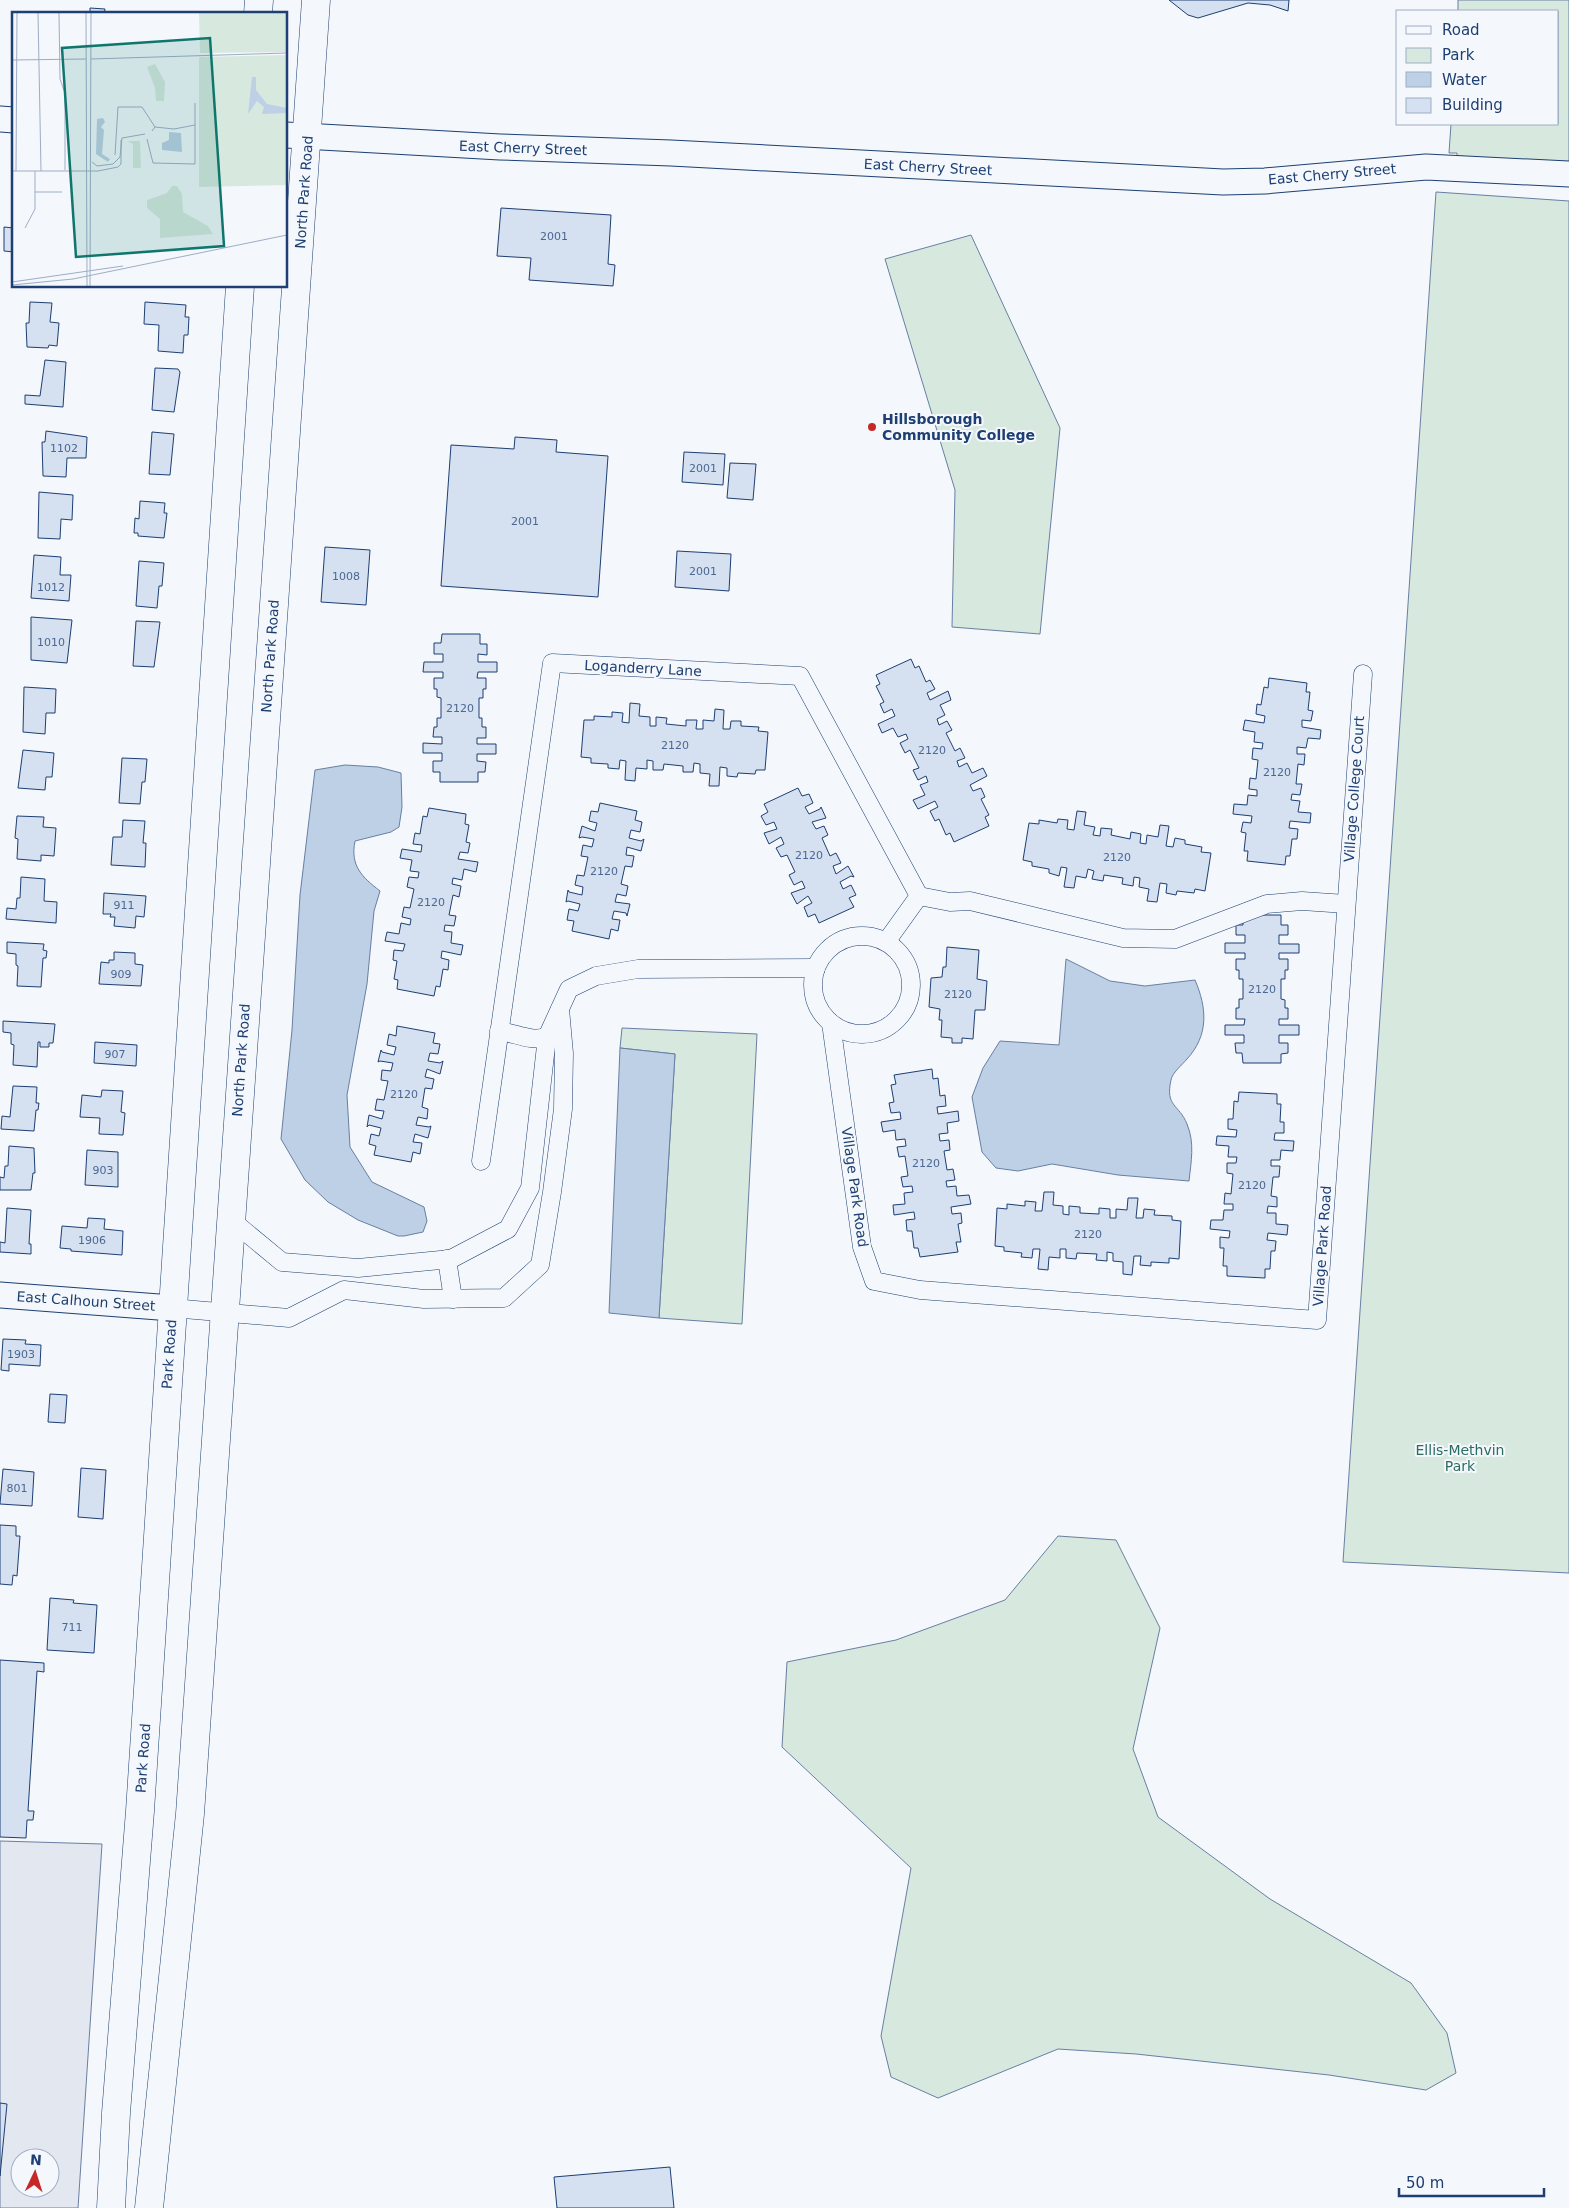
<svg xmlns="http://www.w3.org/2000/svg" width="1569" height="2208" font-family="'DejaVu Sans',sans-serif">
<rect width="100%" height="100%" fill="#f4f7fb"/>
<g fill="#d7e8df" stroke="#687fa3">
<polygon points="1458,0 1569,0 1569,163 1457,156 1457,153 1449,153 1451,124 1558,124 1558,11 1458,11"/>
<polygon points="1436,192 1569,201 1569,1573 1343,1562"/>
<polygon points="971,235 1060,428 1040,634 952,627 955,490 885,259"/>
<polygon points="622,1028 757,1034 742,1324 659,1318 675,1054 620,1048"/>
<polygon points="1058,1536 1116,1540 1160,1628 1133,1749 1158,1817 1270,1899 1411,1983 1447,2033 1456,2073 1426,2090 1329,2075 1136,2054 1058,2049 938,2098 891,2077 881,2036 911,1868 782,1747 787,1662 896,1640 1005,1600"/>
</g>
<path fill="#e3e8f0" stroke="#687fa3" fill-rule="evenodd" d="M 0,1841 L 102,1844 L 78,2208 L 0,2208 ZM 20,2158 L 50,2158 L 50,2188 L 20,2188 Z"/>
<g fill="#bed0e5" stroke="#687fa3">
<path d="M 345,765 L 378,767 L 401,773 L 402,807 L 399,827 L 391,832 L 355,841 C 350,866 362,877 380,891 L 374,911 L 367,984 L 347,1095 L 350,1147 L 372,1182 L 424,1207 L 427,1221 L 423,1232 L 404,1236 L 398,1236 L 358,1220 L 328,1202 L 305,1180 L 281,1139 L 292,1030 L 300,895 L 315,770 Z"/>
<path d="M 1066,959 L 1110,981 L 1145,986 L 1195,980 C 1207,1008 1209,1035 1187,1059 C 1182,1065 1172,1073 1171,1080 C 1165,1107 1179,1104 1187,1124 C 1195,1143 1191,1162 1189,1181 L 1118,1175 L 1052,1164 L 1018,1171 L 996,1168 L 982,1152 L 972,1097 L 983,1068 L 1000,1041 L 1059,1045 Z"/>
<polygon points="620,1048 675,1054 659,1318 609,1313"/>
</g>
<g fill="#d5e0f0" stroke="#1d3f73">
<polygon points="1289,0 1288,11 1270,5 1248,3 1198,18 1188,15 1169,0"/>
<polygon points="90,8 105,9 104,14 90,14"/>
<polygon points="501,208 611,215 608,264 615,265 613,286 529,280 531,258 497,256"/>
<polygon points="4,227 14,228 14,252 4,251"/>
<polygon points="30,302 52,303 50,322 59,323 57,346 49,345 48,348 27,347 26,323 29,323"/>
<polygon points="145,302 186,305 185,317 189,317 188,335 184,335 183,353 158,351 159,325 144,324"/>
<polygon points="45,360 66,362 63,407 25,404 25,395 40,396"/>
<polygon points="155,368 178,369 180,372 174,412 152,410"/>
<polygon points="46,431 87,437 86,458 67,458 66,477 43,476 42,442 45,442"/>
<polygon points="152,432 174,434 170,475 149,474"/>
<polygon points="515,437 557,440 556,452 608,456 598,597 441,586 451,445 514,449"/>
<polygon points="684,452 725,454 723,485 682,482"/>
<polygon points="730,463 756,464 753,500 727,498"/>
<polygon points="39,492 73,495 72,520 61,519 60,539 38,538"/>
<polygon points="140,501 165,503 164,513 167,513 164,538 138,536 138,533 134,533 135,518 139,519"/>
<polygon points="325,547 370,550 366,605 321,602"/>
<polygon points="677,551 731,554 729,591 675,587"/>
<polygon points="34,555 61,557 60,575 71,575 69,601 31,598"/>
<polygon points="139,561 164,563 162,586 159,586 157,608 136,606"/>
<polygon points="31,617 72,620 67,663 31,660"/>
<polygon points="136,621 160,622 154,667 133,666"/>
<polygon points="442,634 480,634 480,644 487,644 487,655 478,654 478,662 497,662 497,672 478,672 477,678 486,678 486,689 483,689 483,698 479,698 479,718 482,718 482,727 486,727 486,738 477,738 477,744 496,744 496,754 477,754 477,761 486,762 485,772 478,772 478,782 440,782 440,772 433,772 433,761 442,761 442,753 423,753 423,743 442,744 442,737 433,737 434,727 437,727 437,718 441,718 441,698 437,697 437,689 434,689 434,678 443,678 443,672 423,672 424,662 443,662 443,654 434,654 434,643 441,643"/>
<polygon points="911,659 915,668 919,666 926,682 930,680 935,689 927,693 930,700 948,691 951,700 940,705 945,715 937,719 939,725 947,721 952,730 946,733 955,751 960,748 965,758 957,761 959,767 967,763 972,773 983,768 987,776 970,785 973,791 981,788 985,797 981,799 989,815 985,817 989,826 954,842 950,833 946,835 939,819 935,821 930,811 938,807 935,801 918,809 913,800 925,795 920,785 928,782 926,776 918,780 913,770 919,768 910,750 905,753 900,743 908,739 906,734 898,737 893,728 882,733 878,724 895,716 892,709 884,713 880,704 884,702 876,686 880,684 876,675"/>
<polygon points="1269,678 1307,683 1306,692 1310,692 1308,710 1313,711 1311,721 1302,720 1302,727 1321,730 1320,739 1308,738 1306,748 1297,747 1297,754 1305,754 1304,765 1298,764 1296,784 1302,784 1300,795 1292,794 1291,800 1300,801 1298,812 1311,813 1310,823 1290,821 1289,828 1298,829 1297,839 1292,839 1290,856 1286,856 1285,865 1247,861 1248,851 1244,851 1246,833 1241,832 1243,822 1251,823 1252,816 1233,814 1234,804 1247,805 1248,795 1257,796 1257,790 1249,789 1250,778 1256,779 1258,760 1252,759 1253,748 1262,749 1263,743 1254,742 1255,732 1243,730 1245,720 1264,723 1265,716 1256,714 1257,704 1261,705 1264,687 1268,688"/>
<polygon points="24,687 56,689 55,713 46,713 45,734 23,732"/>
<polygon points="630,703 640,704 639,716 650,717 650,726 656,726 656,717 667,718 666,724 686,726 686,720 697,720 696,729 703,729 703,720 714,721 715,709 724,710 723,729 730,729 731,721 741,721 741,726 759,727 758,731 768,732 765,770 756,770 755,774 738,773 737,777 727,776 727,768 720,767 719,786 709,786 710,774 700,773 700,764 694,763 693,772 683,772 683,766 664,764 663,770 653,770 653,761 647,760 647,769 636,768 635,781 625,780 626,761 620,760 619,769 608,768 608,764 591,763 591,758 581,757 584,720 594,720 594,716 612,717 612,712 623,713 622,722 629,723"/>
<polygon points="23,750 54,753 52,777 46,777 45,790 18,788"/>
<polygon points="122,758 147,759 145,782 142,782 140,804 119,803"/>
<polygon points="798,788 802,796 809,794 813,803 805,807 809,814 820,809 821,807 826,818 812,822 816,829 824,826 828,835 822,838 830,856 836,853 841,863 833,866 836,874 848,866 854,877 851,876 840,882 843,889 851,885 856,895 849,898 854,907 819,923 815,914 808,917 804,907 812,903 808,896 797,904 791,893 805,888 802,881 794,885 789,875 795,872 787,855 781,857 776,848 784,844 781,837 769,844 764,833 777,829 774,822 766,825 761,816 768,812 764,804"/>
<polygon points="600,803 637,811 635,820 642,822 640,832 631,830 629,838 641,841 644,839 641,851 627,847 626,855 634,856 632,867 625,866 621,884 628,886 626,896 617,894 615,902 630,904 627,916 626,913 614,911 612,919 620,920 618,931 611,929 609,939 572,931 574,921 567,920 569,909 578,911 580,904 568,901 566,902 568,890 569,892 582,895 583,887 575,885 577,875 584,876 588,857 581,856 583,845 592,847 594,839 582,837 579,838 582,826 595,831 597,823 589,821 591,811 598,812"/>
<polygon points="429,808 466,814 465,824 469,825 466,842 470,843 468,853 460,852 458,859 478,862 476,872 464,869 462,880 453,878 452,884 461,886 459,897 453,895 449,915 456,916 454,926 445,925 444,931 452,932 451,943 463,945 461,955 442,951 441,958 449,960 448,970 443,969 440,987 436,986 434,996 397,989 398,980 394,979 397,961 393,960 394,950 403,951 405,944 385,941 387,932 399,934 401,923 410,925 411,919 402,917 404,907 410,908 414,889 407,887 409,877 418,878 419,872 410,871 412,860 400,858 402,849 421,852 422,845 413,844 415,833 420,834 423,816 427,817"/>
<polygon points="1077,811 1086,812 1084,825 1095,827 1093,835 1100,836 1101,828 1112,829 1111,835 1130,839 1131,832 1141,834 1140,843 1146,844 1147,835 1158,837 1160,825 1169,826 1166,846 1173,847 1175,838 1185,840 1185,844 1202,847 1201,852 1211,853 1205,891 1195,889 1194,893 1177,891 1176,895 1166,893 1167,884 1160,883 1157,902 1147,901 1149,889 1139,887 1140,878 1134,877 1133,886 1122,884 1123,878 1104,875 1103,881 1092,879 1094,871 1088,869 1086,878 1076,876 1074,888 1064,887 1067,868 1061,867 1059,876 1049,873 1049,869 1032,866 1032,862 1023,860 1029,823 1039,824 1039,820 1057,823 1058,819 1068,820 1067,829 1074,830"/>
<polygon points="17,816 44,817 43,827 56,828 54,856 41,855 41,861 17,859 18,839 15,838"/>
<polygon points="123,820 145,821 143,843 146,843 145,867 111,865 113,837 122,837"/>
<polygon points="21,877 45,879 44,901 57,902 56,923 6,919 7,908 16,909 17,898 20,898"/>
<polygon points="104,893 146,896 144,917 136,916 135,928 114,926 115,917 110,917 111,914 103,914"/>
<polygon points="1243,915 1281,915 1281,925 1288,925 1288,935 1279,935 1279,944 1299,944 1299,953 1279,953 1279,959 1288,959 1288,970 1285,970 1285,979 1281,979 1281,999 1285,1000 1285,1008 1288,1008 1288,1019 1279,1019 1279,1025 1299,1025 1299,1035 1279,1035 1279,1043 1288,1043 1288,1053 1281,1054 1281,1063 1243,1063 1242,1053 1236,1053 1235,1043 1244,1043 1244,1035 1225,1035 1225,1025 1244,1025 1245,1019 1236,1019 1236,1008 1239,1008 1239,999 1243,999 1243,979 1239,979 1239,970 1236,970 1236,959 1245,959 1245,953 1225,953 1225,943 1245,943 1245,935 1236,935 1236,925 1243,925"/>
<polygon points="7,942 44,944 43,950 47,951 46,958 43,958 41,987 17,986 18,966 16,965 16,954 7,953"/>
<polygon points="947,947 979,950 977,979 987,981 985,1010 975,1010 973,1039 962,1038 962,1043 952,1043 952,1038 941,1037 942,1020 939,1020 940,1009 929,1007 931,978 942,977 943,967 946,967"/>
<polygon points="114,952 135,953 135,964 143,965 141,986 99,984 101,962 109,963 109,960 114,960"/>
<polygon points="3,1021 55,1024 53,1043 49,1043 49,1047 40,1047 40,1042 38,1042 37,1067 13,1065 14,1045 11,1044 11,1033 3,1032"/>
<polygon points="397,1026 435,1033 433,1043 440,1044 438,1054 430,1053 428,1061 440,1063 443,1061 440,1074 427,1069 425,1077 434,1079 432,1089 425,1088 422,1107 428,1109 427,1119 418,1117 416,1125 429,1127 431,1126 428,1138 415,1134 413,1142 422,1143 420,1154 413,1152 411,1162 374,1155 376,1146 369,1144 371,1134 379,1136 381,1128 369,1125 367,1127 369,1115 382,1119 384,1111 375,1110 377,1099 384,1100 388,1081 381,1080 382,1070 391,1071 393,1063 380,1061 378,1062 381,1050 382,1052 394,1055 396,1047 387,1045 389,1034 396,1036"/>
<polygon points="95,1042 137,1045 136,1066 94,1063"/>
<polygon points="932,1069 933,1079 938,1078 940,1096 945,1095 946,1106 937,1107 938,1114 958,1111 959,1121 947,1123 948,1133 939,1134 940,1141 949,1140 950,1150 944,1151 947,1170 953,1169 955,1180 946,1181 947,1187 956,1186 957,1196 969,1195 971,1204 951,1207 952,1214 961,1213 962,1223 958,1224 961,1242 956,1242 958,1252 920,1257 918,1248 914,1248 912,1231 907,1231 906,1220 915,1219 914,1212 894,1215 893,1205 905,1204 904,1193 913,1192 912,1186 903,1187 901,1177 908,1176 905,1156 899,1157 897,1147 906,1146 905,1139 896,1140 895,1130 883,1132 881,1122 901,1119 900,1112 891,1113 889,1103 894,1102 891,1085 896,1084 894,1075"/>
<polygon points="13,1086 37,1087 36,1103 39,1103 38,1110 36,1110 34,1131 1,1129 2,1116 10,1117"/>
<polygon points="102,1090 123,1091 121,1112 125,1113 123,1135 99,1134 100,1118 80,1117 82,1095 101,1097"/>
<polygon points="1239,1092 1277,1094 1277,1104 1281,1104 1280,1122 1284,1122 1284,1133 1275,1133 1274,1140 1294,1141 1293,1151 1281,1150 1280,1160 1271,1160 1271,1166 1280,1166 1279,1177 1273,1177 1271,1196 1277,1197 1277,1207 1268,1206 1267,1213 1276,1213 1276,1224 1288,1225 1287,1235 1268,1233 1267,1240 1276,1241 1275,1251 1271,1251 1270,1269 1265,1269 1265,1278 1227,1276 1227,1266 1223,1266 1224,1248 1220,1248 1220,1237 1229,1238 1230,1231 1210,1229 1211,1220 1223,1220 1224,1210 1233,1210 1233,1204 1224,1204 1225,1193 1231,1194 1233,1174 1227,1173 1227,1163 1236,1163 1237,1157 1228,1157 1229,1146 1216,1145 1217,1136 1236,1137 1237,1130 1228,1129 1228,1119 1233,1119 1234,1101 1238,1102"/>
<polygon points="9,1146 34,1148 35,1173 33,1173 31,1190 0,1190 0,1177 4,1178 5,1166 8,1166"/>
<polygon points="87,1150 118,1152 118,1187 85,1185"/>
<polygon points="1044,1192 1054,1192 1053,1205 1063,1206 1063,1214 1069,1215 1069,1206 1080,1207 1080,1213 1099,1214 1099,1208 1110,1209 1110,1218 1116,1218 1116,1209 1127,1210 1128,1198 1138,1198 1136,1218 1143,1218 1144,1209 1155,1210 1154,1215 1172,1216 1172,1220 1181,1221 1179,1259 1169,1258 1169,1263 1151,1262 1151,1266 1140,1265 1141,1256 1134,1256 1132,1275 1123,1274 1123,1262 1113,1261 1113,1253 1107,1252 1107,1261 1096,1260 1097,1254 1077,1253 1076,1259 1066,1258 1066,1249 1060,1249 1060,1258 1049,1257 1048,1270 1038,1269 1040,1249 1033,1249 1032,1258 1021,1257 1022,1253 1004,1251 1004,1247 995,1246 997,1208 1007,1209 1007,1204 1025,1206 1025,1201 1036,1202 1035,1211 1042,1211"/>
<polygon points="7,1208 31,1210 29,1244 31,1244 31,1254 0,1252 0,1242 5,1243"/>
<polygon points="88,1218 105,1219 104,1229 123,1231 122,1255 71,1251 71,1249 60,1248 62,1226 87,1228"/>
<polygon points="3,1339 26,1340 25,1344 41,1345 40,1366 9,1364 9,1371 1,1370"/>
<polygon points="50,1394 67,1395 65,1423 48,1422"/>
<polygon points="81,1468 106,1470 103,1519 78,1517"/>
<polygon points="3,1469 34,1472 32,1506 0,1504"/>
<polygon points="0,1525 16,1526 16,1536 20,1536 17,1576 13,1575 12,1585 0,1584"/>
<polygon points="50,1598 74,1600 73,1603 97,1605 94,1653 47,1650"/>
<polygon points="0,1660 44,1663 44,1672 37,1671 28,1811 34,1811 33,1820 27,1820 26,1838 0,1837"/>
<polygon points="0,2103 7,2104 0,2176"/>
<polygon points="670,2167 674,2208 557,2208 554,2177"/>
</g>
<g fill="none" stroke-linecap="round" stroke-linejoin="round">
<g stroke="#1d3f73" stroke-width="19">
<g id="street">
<polyline points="919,896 950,902 970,901 1123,938 1175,939 1267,904 1302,901 1346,904"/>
<circle cx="862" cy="985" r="49"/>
<polyline points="831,1023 862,1247 874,1281 920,1290 1317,1320 1363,674"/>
<path d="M 499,1031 C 516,1033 530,1042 547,1037"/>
<polyline points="481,1161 552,663 800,676 919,896 886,942"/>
<polyline points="230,1219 282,1262 358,1268 451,1259 508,1229 530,1188 547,1037 569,989 596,976 638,969 816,968"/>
<polyline points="447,1259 453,1299"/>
<polyline points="172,1308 289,1318 344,1290 424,1299 504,1298 540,1265 552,1192 563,1109 564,1053 560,1009"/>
</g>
</g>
<g stroke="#1d3f73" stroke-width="27">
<g id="secondary">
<polyline points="0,119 14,120"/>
<polyline points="286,135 500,147 671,153 1223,182 1265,181 1426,167 1569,174"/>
<polyline points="0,1295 172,1308"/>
</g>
</g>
<g stroke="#1d3f73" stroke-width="29">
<g id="primary">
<polyline points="258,14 259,0"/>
<polyline points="111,2208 116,2113 140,1811 240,286"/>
<polyline points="149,2208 190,1814 316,0"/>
</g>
</g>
<use href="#street" stroke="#f4f7fb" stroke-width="18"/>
<use href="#secondary" stroke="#f4f7fb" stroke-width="25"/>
<use href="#primary" stroke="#f4f7fb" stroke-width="28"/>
</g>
<circle fill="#c62828" stroke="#f4f7fb" stroke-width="2" cx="872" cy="427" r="5"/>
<g text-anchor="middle" stroke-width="4" stroke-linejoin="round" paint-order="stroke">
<g font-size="11" fill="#4b6792">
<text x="554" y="240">2001</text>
<text x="64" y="452">1102</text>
<text x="703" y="472">2001</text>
<text x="525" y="525">2001</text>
<text x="703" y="575">2001</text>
<text x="346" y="580">1008</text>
<text x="51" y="591">1012</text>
<text x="51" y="646">1010</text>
<text x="460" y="712">2120</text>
<text x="675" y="749">2120</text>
<text x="932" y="754">2120</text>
<text x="1277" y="776">2120</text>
<text x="809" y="859">2120</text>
<text x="1117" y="861">2120</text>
<text x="604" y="875">2120</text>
<text x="431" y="906">2120</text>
<text x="124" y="909">911</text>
<text x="121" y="978">909</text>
<text x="1262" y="993">2120</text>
<text x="958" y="998">2120</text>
<text x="115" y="1058">907</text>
<text x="404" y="1098">2120</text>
<text x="926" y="1167">2120</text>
<text x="103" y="1174">903</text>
<text x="1252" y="1189">2120</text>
<text x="1088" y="1238">2120</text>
<text x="92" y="1244">1906</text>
<text x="21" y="1358">1903</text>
<text x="17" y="1492">801</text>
<text x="72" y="1631">711</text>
</g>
<g font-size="14" fill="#1d3f73" stroke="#f4f7fb">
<text transform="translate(523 148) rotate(2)" y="5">East Cherry Street</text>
<text transform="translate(928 167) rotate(3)" y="5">East Cherry Street</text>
<text transform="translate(1332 174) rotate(-5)" y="5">East Cherry Street</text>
<text transform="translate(304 192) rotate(-86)" y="5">North Park Road</text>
<text transform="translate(270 656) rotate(-86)" y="5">North Park Road</text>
<text transform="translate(643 668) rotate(3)" y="5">Loganderry Lane</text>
<text transform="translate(1354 789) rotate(-86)" y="5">Village College Court</text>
<text transform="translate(241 1060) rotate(-86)" y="5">North Park Road</text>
<text transform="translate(855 1187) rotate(82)" y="5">Village Park Road</text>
<text transform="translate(1322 1246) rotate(-86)" y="5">Village Park Road</text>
<text transform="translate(86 1301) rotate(4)" y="5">East Calhoun Street</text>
<text transform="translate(169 1354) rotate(-86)" y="5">Park Road</text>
<text transform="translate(143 1758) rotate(-86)" y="5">Park Road</text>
</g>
<g font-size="14" font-weight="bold" fill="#1d3f73" stroke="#f4f7fb" text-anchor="start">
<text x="882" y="424">Hillsborough<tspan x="882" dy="16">Community College</tspan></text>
</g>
<g font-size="14" fill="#2c6c60" stroke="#f4f7fb">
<text x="1460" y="1455">Ellis-Methvin<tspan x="1460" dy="16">Park</tspan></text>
</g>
</g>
<g transform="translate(12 12)">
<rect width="275" height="275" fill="#f4f7fb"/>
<path d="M 187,1 L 275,1 L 275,40 L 188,41 ZM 275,43 L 275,173 L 187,175 L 187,45 ZM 143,52 L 153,70 L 152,89 L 144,89 L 143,76 L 135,55 ZM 115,129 L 128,129 L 129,156 L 121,156 L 121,132 ZM 160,174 L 165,174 L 170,182 L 171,200 L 196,214 L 201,222 L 148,226 L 148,207 L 135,196 L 135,188 L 155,181 Z" fill="#d7e8df"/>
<path d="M 240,65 L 244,65 L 244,78 L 255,92 L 275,96 L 275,101 L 250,102 L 252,95 L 245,89 L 236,102 ZM 91,106 L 93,110 L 89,115 L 92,118 L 90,142 L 98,147 L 96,150 L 84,142 L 85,107 ZM 157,120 L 169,121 L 170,140 L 150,138 L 150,131 L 157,128 Z" fill="#bed0e5"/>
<path fill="none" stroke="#9eadc5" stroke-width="1" d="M 26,1 L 29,159M 47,1 L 48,67 L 53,81 L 53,158M 74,1 L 75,274M 79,47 L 275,41M 0,48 L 74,47M 143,115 L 162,117 L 183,113M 135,127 L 141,151 L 183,152 L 183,91M 103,143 L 106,95 L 130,95 L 143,115 L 140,119M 80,150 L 85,154 L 101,152 L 108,145 L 110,126 L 133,122M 0,159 L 86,159 L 106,155 L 109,152 L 109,128M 4,159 L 5,1M 23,180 L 50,180M 13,216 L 23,197 L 23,159M 0,270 L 111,254M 0,273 L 61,267 L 275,223M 78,274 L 79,1"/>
<path fill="#0f766e" fill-opacity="0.15" stroke="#0f766e" stroke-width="2.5" d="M 198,26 L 212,234 L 64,245 L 50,36 Z"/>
<rect width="275" height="275" fill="none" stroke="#1d3f73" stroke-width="2.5"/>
</g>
<rect x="1396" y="10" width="162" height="115" fill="#f4f7fb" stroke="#9eadc5"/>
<rect x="1406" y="26" width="25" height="8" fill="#f4f7fb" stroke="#9eadc5"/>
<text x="1442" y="35" font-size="15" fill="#1d3f73">Road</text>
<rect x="1406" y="48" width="25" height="15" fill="#d7e8df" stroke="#9eadc5"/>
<text x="1442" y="60" font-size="15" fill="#1d3f73">Park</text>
<rect x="1406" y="72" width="25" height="15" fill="#bed0e5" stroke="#9eadc5"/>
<text x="1442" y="85" font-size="15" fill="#1d3f73">Water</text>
<rect x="1406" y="98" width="25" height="15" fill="#d5e0f0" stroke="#9eadc5"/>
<text x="1442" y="110" font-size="15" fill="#1d3f73">Building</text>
<g transform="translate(35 2173) rotate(4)"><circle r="24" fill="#f4f7fb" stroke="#9eadc5"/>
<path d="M0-4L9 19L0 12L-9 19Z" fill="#c62828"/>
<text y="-8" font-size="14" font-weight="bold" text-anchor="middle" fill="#1d3f73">N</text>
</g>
<path d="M1399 2188v8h145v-8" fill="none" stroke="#1d3f73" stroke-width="2.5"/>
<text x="1406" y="2188" font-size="15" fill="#1d3f73" stroke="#f4f7fb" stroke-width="4" paint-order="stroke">50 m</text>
</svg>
